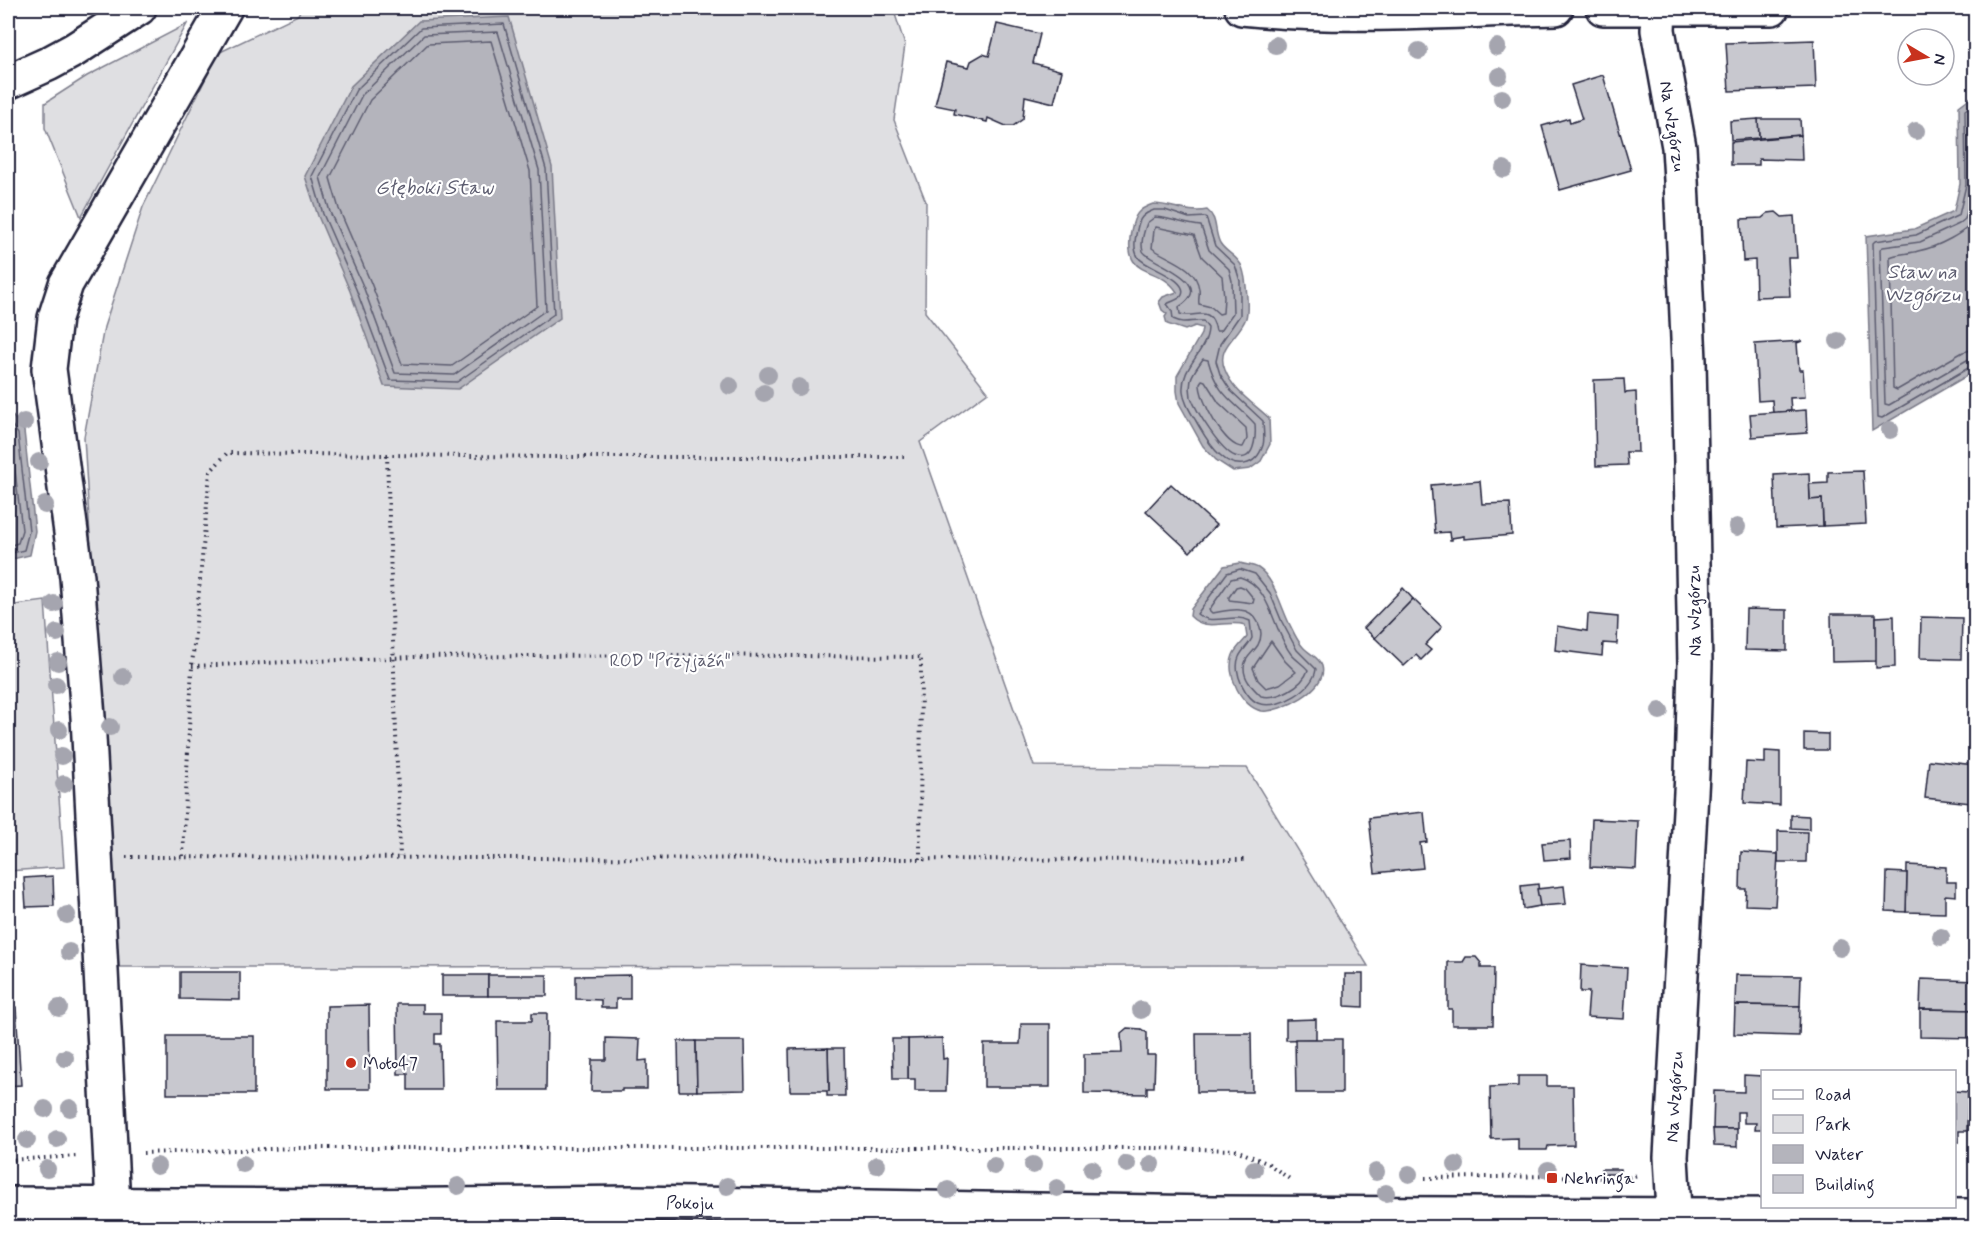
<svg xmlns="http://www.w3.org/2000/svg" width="1983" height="1235" font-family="Mynerve,sans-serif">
<rect width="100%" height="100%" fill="#fff"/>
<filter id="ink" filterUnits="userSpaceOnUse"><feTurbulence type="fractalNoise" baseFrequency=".0167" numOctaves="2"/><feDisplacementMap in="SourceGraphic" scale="12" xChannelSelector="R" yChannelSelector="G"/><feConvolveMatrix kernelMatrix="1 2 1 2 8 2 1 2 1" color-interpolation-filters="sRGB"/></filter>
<g filter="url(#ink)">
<g fill="#dfdfe2" stroke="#80808e" stroke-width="1.5">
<polygon points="301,8 893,8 905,45 894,120 926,202 925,312 988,392 920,442 1034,766 1247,768 1368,966 116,967 84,437 104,327 143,207 218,53 298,15"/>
<polygon points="187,24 81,217 45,128 45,103 87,76"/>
<polygon points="45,601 64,867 8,871 8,606"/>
</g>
<g fill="#b4b4bc" stroke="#7a7a88" stroke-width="1.5">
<polygon points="509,17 552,167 560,318 458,389 384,386 350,291 318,216 305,176 351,86 419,21"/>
<polygon points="1975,94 1975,371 1872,431 1866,236 1914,229 1954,211 1960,184 1959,106"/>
<path d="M 1153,204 C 1172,204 1187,214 1207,210 C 1218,218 1214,232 1220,243 C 1226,253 1238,256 1242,267 C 1246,277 1249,307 1246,318 C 1239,337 1215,347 1225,370 C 1233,391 1253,403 1269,418 L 1270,444 L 1261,461 L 1250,469 L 1233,471 L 1216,460 L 1203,446 L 1179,403 L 1177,391 L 1177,376 L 1201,334 L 1202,328 L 1195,326 L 1185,330 L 1167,324 L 1165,317 L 1167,314 L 1162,310 L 1159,302 L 1163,297 L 1177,292 C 1158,263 1122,281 1131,231 C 1134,215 1138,209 1153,204 Z"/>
<polygon points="8,410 24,431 35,531 30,555 8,560"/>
<path d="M 1240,563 C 1245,565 1253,565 1258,568 C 1274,578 1281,607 1289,623 C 1293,631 1297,641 1303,647 C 1309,654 1319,657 1322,666 C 1329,689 1280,713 1262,711 C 1242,708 1225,674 1233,655 C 1235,649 1242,643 1247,637 L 1245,625 C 1227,619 1206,633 1190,616 L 1191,609 L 1224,566 Z"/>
</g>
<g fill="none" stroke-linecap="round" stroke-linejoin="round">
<g stroke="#5c5c6f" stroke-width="1.5">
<polygon points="504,24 546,169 554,314 457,382 390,380 356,289 323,214 312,176 356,90 421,28"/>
<polygon points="498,32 539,170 546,310 454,375 395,373 363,286 330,212 320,177 362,95 424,35"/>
<polygon points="491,41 530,171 537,306 452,366 402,364 371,283 339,209 330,178 370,100 428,44"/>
<polyline points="1976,102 1965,110 1966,185 1959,215 1916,235 1875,241 1873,243 1878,417 1882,418 1970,367 1976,366"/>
<polyline points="1976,111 1973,114 1974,185 1965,219 1959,224 1920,242 1883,247 1880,249 1885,404 1889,405 1967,360 1976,358"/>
<path d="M 1154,210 L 1165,210 L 1189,218 L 1206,217 L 1215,246 L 1235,265 L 1240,281 L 1240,315 L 1220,344 L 1216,361 L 1220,374 L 1231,391 L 1263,421 C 1263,428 1265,438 1263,445 C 1256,467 1236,470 1220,455 C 1209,445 1203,433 1196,421 C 1190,411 1184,402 1183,391 C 1181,366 1207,352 1208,328 L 1203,321 C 1190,320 1186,325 1173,319 L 1172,311 L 1167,304 C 1171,301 1180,300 1182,295 C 1189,278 1145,268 1138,257 C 1133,249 1135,239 1137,230 C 1139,218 1143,214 1154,210 Z"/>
<path d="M 1155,217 C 1170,218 1184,224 1201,226 L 1209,250 L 1229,269 L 1232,281 L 1233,313 L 1220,331 L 1216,331 C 1211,303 1196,319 1180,314 L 1179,307 C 1220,281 1148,263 1143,251 C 1140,243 1144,231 1147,223 Z"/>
<path d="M 1976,217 C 1969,232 1935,248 1918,251 C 1909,254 1898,253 1890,257 L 1893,388 L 1897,390 L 1963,352 L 1976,349"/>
<path d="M 1156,227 L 1194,235 L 1202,257 L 1222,276 L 1224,297 L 1223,313 L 1219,314 L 1211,307 L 1199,304 C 1198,299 1200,294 1199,289 C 1196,265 1168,260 1152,248 L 1154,230 Z"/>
<path d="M 1203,359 L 1208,360 C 1218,397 1232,399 1255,424 C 1256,436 1255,464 1235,456 C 1221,451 1196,411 1191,397 C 1190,392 1190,384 1191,379 C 1193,372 1199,365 1203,359 Z"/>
<path d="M 1202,380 L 1205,381 L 1219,403 L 1246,428 L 1247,439 L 1243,447 C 1225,448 1199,399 1200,383 Z"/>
<polyline points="8,420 18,434 29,531 24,550 8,554"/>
<polyline points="8,432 11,437 22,530 18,543 8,546"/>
<path d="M 1240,569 L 1255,574 L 1270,593 L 1282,622 L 1297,650 L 1316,669 C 1314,689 1280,709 1261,704 C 1246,701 1232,671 1239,657 C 1242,650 1249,645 1252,638 L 1250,621 C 1233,612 1213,627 1197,614 L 1227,573 Z"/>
<path d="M 1240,577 C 1271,586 1273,631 1291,654 C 1296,660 1303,664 1308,670 C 1303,686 1277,700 1261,696 C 1253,688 1244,680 1244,668 C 1244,658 1253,653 1258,645 C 1266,630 1256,611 1240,610 C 1231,609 1221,612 1212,613 L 1209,610 L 1231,579 Z"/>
<polygon points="1240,586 1245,588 1254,599 1253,603 1229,600 1229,597 1236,587"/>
<polygon points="1271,641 1285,661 1296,672 1280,684 1266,688 1258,680 1253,668"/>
</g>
</g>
<g fill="#c8c8cf" stroke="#22223b" stroke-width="1.5">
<polygon points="997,24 1040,34 1033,63 1062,71 1054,103 1025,96 1023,119 1013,126 1006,126 988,118 987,122 954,114 955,109 935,105 946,62 969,67 971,61 983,54 989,56"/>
<polygon points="1814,40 1816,88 1729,91 1726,43"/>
<polygon points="1603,75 1631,170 1560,190 1542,126 1569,118 1570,123 1582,119 1571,85"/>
<polygon points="1758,119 1800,119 1801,135 1759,138"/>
<polygon points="1758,119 1759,138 1731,140 1730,121"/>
<polygon points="1801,135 1802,160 1759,159 1759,165 1731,165 1731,142"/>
<polygon points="1776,212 1782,217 1794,216 1797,258 1788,258 1790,296 1756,297 1755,260 1743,261 1741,219 1762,218 1768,213"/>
<polygon points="1802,341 1797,343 1799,370 1803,370 1805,397 1790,398 1791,411 1773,413 1772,400 1758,401 1755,344"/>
<polygon points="1624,379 1625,393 1636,392 1638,452 1626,452 1627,465 1596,466 1594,380"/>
<polygon points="1806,410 1807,433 1752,437 1750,414"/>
<polygon points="1863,471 1866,524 1823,526 1822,499 1810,500 1809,484 1828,483 1828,472"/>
<polygon points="1809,473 1810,500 1822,499 1823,526 1776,528 1774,475"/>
<polygon points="1480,481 1482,504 1510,503 1512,535 1464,539 1464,536 1452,538 1452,540 1450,540 1449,532 1435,533 1431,485"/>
<polygon points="1171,484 1216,525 1190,552 1146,511"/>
<polygon points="1403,588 1413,599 1375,638 1364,628"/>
<polygon points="1413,599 1442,627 1425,645 1431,650 1421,660 1416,655 1404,666 1375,638"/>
<polygon points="1746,609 1787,610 1787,651 1745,650"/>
<polygon points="1588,614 1618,617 1617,644 1603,643 1602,656 1555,650 1557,626 1587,631"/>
<polygon points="1831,614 1876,614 1877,661 1832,662"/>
<polygon points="1894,616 1895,667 1876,668 1876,617"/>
<polygon points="1921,617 1962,618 1961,659 1920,658"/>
<polygon points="1804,733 1828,734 1828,750 1804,750"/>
<polygon points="1765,751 1780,752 1780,805 1744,803 1746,762 1765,763"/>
<polygon points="1929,760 1975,765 1971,803 1925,798"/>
<polygon points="1424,812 1427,842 1420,843 1423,868 1375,873 1369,818"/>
<polygon points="1791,815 1809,816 1809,829 1791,828"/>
<polygon points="1592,819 1638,821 1636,869 1590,867"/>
<polygon points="1778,831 1807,832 1806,862 1778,862"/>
<polygon points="1570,841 1571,858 1544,860 1542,843"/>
<polygon points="1741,852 1778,854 1775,906 1745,905 1746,889 1740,889"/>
<polygon points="1907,865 1946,867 1946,882 1956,882 1956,896 1945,895 1945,913 1906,912"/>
<polygon points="1887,872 1907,873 1906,912 1886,911"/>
<polygon points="53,876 54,906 26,907 24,878"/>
<polygon points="1538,884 1540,906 1523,909 1521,886"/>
<polygon points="1564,886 1566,904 1540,906 1537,889"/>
<polygon points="1466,957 1476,957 1481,963 1481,968 1494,968 1493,1025 1452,1025 1452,1009 1448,1009 1448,962 1463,962"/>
<polygon points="1581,965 1627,968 1624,1019 1587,1017 1589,992 1580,992"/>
<polygon points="180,972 240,972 240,1000 180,999"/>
<polygon points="1345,974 1363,974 1363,1007 1345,1006"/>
<rect x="442" y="975" width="46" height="21"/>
<rect x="488" y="975" width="59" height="21"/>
<polygon points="630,975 630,999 616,999 616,1008 601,1008 601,1000 576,999 576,976"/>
<polygon points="1736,975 1801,976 1800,1006 1735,1005"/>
<polygon points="1921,979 1976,981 1976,1010 1920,1009"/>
<polygon points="397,1004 423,1004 423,1013 441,1013 441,1034 435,1034 435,1044 440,1044 441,1090 408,1090 408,1074 398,1074"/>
<polygon points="369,1005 370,1089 327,1089 327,1006"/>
<polygon points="1735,1005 1800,1006 1799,1036 1734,1034"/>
<polygon points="16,1007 21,1085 8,1086 8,1008"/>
<polygon points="1920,1009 1976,1010 1976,1038 1920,1037"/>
<polygon points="532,1013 547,1013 546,1090 498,1090 497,1021 532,1021"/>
<polygon points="1316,1019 1316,1039 1286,1040 1286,1020"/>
<polygon points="1021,1024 1050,1024 1050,1087 984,1087 984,1044 1020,1044"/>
<polygon points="1127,1028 1141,1029 1147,1033 1147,1055 1155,1055 1154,1087 1147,1087 1147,1094 1084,1093 1084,1054 1122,1053 1121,1033"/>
<polygon points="1196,1033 1251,1033 1252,1092 1197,1092"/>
<rect x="167" y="1036" width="87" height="58"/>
<polygon points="606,1038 640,1039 639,1061 647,1060 647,1089 622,1089 622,1091 591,1091 592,1060 606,1060"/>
<polygon points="942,1038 943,1059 947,1058 946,1091 915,1091 915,1079 908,1079 908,1039"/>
<polygon points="892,1039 908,1039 908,1079 893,1079"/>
<polygon points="1295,1039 1342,1039 1342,1093 1296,1093"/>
<polygon points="678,1041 696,1041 697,1091 679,1091"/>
<polygon points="696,1041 744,1041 745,1090 697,1091"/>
<polygon points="828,1048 844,1048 845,1096 827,1096 827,1090 829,1091"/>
<polygon points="828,1048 829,1091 790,1091 789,1049"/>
<polygon points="1744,1075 1762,1076 1762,1129 1755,1129 1756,1123 1744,1123 1744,1112 1737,1112 1737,1129 1713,1129 1714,1091 1744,1092"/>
<polygon points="1518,1076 1547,1076 1547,1086 1573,1086 1574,1145 1548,1146 1547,1150 1518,1150 1518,1138 1491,1139 1490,1087 1518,1086"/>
<polygon points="1954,1091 1968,1092 1967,1131 1959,1131 1959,1142 1954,1141"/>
<polygon points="1713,1129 1737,1129 1737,1147 1714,1146"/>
<rect x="1601" y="1169" width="20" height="5"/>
</g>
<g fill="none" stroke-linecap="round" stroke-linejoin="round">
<g stroke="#22223b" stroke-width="38">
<g id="minor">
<path d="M 1242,8 C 1346,19 1452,10 1556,8"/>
<polyline points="1603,8 1772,8"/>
<polyline points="1659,9 1658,30 1679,147 1681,180 1689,361 1695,664 1692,774 1671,1157 1675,1228"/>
<polyline points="8,82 48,64 74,50 139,8"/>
<polyline points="8,1204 355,1206 633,1203 1214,1213 1976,1216"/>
<polyline points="113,1205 88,717 77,577 49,369 55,318 66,284 225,8"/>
</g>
</g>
<g stroke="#22223b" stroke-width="4" stroke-dasharray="1.5 4.5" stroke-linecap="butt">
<polyline points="387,455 400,857"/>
<polyline points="192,666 414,657 668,655 921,657 920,859"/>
<polyline points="183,856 192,666 210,472 227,453 551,457 908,457"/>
<polyline points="126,857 1247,860"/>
<polyline points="143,1153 299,1148 1155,1148 1236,1150 1269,1164 1291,1180"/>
<polyline points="8,1160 79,1156"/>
<polyline points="1425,1178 1556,1176 1622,1179 1638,1175"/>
</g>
<use href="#minor" stroke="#fff" stroke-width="33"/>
</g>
<g fill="#a5a5af">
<circle cx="1276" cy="45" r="9"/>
<circle cx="1497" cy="47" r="9"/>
<circle cx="1419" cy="51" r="9"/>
<circle cx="1499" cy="76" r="9"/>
<circle cx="1502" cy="98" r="9"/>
<circle cx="1916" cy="131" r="9"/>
<circle cx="1504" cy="169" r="9"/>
<circle cx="1838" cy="341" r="9"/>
<circle cx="768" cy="375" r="9"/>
<circle cx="730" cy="386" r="9"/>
<circle cx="799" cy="387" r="9"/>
<circle cx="764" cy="393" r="9"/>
<circle cx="24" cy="422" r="9"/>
<circle cx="1890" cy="430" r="9"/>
<circle cx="39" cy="462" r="9"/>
<circle cx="45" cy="505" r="9"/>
<circle cx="1737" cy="527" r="9"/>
<circle cx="54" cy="604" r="9"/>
<circle cx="57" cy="633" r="9"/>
<circle cx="58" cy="662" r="9"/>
<circle cx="123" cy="677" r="9"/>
<circle cx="56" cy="685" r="9"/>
<circle cx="1660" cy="711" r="9"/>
<circle cx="110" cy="727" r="9"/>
<circle cx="59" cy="730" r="9"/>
<circle cx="62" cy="756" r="9"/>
<circle cx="64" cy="784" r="9"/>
<circle cx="67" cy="915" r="9"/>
<circle cx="1941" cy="937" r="9"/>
<circle cx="1840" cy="948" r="9"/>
<circle cx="69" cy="952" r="9"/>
<circle cx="59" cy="1008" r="9"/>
<circle cx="1141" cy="1010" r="9"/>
<circle cx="65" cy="1058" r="9"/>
<circle cx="70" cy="1108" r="9"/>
<circle cx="45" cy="1109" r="9"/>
<circle cx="57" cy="1139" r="9"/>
<circle cx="27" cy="1140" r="9"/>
<circle cx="243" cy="1164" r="9"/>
<circle cx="1127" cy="1164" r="9"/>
<circle cx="1151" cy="1164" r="9"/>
<circle cx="877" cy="1165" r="9"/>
<circle cx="1033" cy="1165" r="9"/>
<circle cx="1456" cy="1165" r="9"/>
<circle cx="157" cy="1166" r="9"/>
<circle cx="994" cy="1166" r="9"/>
<circle cx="47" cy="1169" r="9"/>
<circle cx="1092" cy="1169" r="9"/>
<circle cx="1254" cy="1169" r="9"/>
<circle cx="1548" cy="1170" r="9"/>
<circle cx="1376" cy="1172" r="9"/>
<circle cx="1409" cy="1174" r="9"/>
<circle cx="458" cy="1186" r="9"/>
<circle cx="727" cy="1186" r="9"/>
<circle cx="1057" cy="1188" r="9"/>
<circle cx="948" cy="1190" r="9"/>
<circle cx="1386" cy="1193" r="9"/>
</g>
</g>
<g fill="#c8321e" stroke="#fff" stroke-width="2">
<circle cx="351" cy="1063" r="6"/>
<rect x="1546" y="1172" width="12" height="12" rx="3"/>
</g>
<g text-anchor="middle" stroke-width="4.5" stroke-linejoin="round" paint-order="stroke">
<g font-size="18" fill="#22223b" stroke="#fff">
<text transform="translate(1673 126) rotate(81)" y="6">Na Wzgórzu</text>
<text transform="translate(1694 611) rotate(-91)" y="6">Na Wzgórzu</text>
<text transform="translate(1674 1097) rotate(-87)" y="6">Na Wzgórzu</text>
<text transform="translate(690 1203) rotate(1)" y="6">Pokoju</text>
</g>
<g font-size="18" fill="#5b5b6d" stroke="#fff">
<text x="670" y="666">ROD "Przyjaźń"</text>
</g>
<g font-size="18" fill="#22223b" stroke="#fff" text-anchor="start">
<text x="363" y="1069">Moto47</text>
<text x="1564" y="1184">Nehringa</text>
</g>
<g font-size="20" font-style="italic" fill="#5c5c6f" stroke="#fff">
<text x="434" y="194">Głęboki Staw</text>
<text x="1922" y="278">Staw na<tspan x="1922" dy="23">Wzgórzu</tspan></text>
</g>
</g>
<rect width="1983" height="1235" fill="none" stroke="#fff" stroke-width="30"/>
<rect x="15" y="15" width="1953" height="1205" fill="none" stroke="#22223b" stroke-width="2" filter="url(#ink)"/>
<rect x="1761" y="1070" width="195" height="138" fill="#ffffff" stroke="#a7a7b1" stroke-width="1.5"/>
<rect x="1773" y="1090" width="30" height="9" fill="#ffffff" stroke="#a7a7b1" stroke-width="1.5"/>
<text x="1815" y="1100" font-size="18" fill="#22223b">Road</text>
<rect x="1773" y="1115" width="30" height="18" fill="#dfdfe2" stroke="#a7a7b1" stroke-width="1.5"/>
<text x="1815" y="1130" font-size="18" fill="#22223b">Park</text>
<rect x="1773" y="1145" width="30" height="18" fill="#b4b4bc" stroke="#a7a7b1" stroke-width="1.5"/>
<text x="1815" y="1160" font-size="18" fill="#22223b">Water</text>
<rect x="1773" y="1175" width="30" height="18" fill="#c8c8cf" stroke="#a7a7b1" stroke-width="1.5"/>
<text x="1815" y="1190" font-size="18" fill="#22223b">Building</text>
<g transform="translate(1926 57) rotate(100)"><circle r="28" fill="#ffffff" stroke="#a7a7b1" stroke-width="1.5"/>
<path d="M0-4.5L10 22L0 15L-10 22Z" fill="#c8321e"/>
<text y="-9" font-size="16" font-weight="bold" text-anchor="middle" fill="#22223b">N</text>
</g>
</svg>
